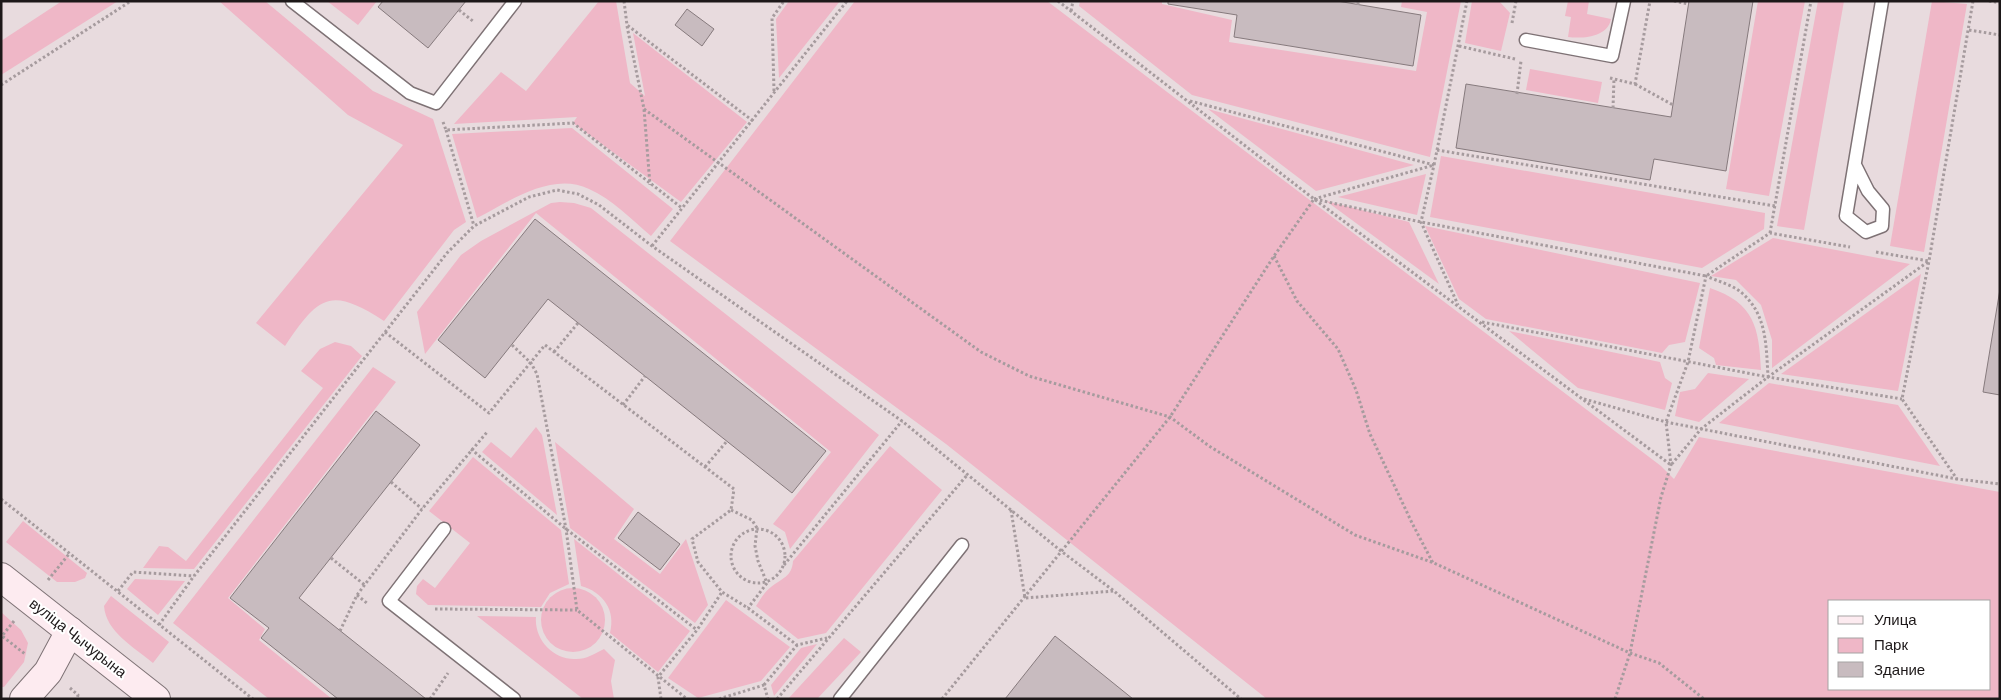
<svg xmlns="http://www.w3.org/2000/svg" width="2001" height="700" font-family="Barlow,sans-serif">
<rect width="100%" height="100%" fill="#e8dbde"/>
<g fill="#efb7c7" fill-rule="evenodd">
<polygon points="62,1 118,1 1,75 1,41"/>
<path d="M 219,1 L 265,1 L 373,91 L 433,119 L 466,222 L 454,230 L 384,321 C 330,286 319,296 285,346 L 256,323 L 403,145 L 348,115 Z"/>
<polygon points="327,1 377,1 358,25"/>
<polygon points="599,1 616,1 630,83 645,96 633,33 747,122 681,202 573,123 577,117 454,124 501,72 526,91"/>
<polygon points="789,1 840,1 779,78 776,19"/>
<path d="M 855,1 L 1047,1 L 1661,466 L 1674,479 L 1699,437 L 2000,492 L 2000,699 L 1267,699 L 946,444 L 670,241 ZM 1830,601 L 1990,601 L 1990,689 L 1830,689 Z"/>
<polygon points="1080,1 1162,1 1162,4 1232,20 1229,42 1416,71 1427,12 1401,7 1402,1 1461,1 1430,157 1192,95 1079,6"/>
<polygon points="1472,1 1499,1 1510,13 1501,51 1465,43"/>
<path d="M 1568,1 L 1589,1 L 1587,14 L 1611,19 C 1608,37 1583,39 1568,37 L 1571,17 L 1565,16 Z"/>
<polygon points="1758,1 1805,1 1769,196 1726,189"/>
<polygon points="1818,1 1844,1 1804,230 1777,226"/>
<polygon points="1932,1 1967,4 1924,252 1890,246"/>
<polygon points="1530,69 1602,82 1598,103 1526,90"/>
<polygon points="1208,109 1414,165 1316,191"/>
<path d="M 572,128 L 673,209 L 651,236 C 632,220 612,199 589,189 C 552,171 510,201 477,218 L 452,134 Z"/>
<polygon points="1441,156 1765,213 1764,229 1702,268 1430,217"/>
<polygon points="1426,174 1417,215 1338,197"/>
<polygon points="1326,201 1409,222 1439,284"/>
<polygon points="560,202 574,203 591,208 879,435 790,549 785,532 773,524 831,452 536,213 425,354 417,312 461,255 481,241 551,203"/>
<polygon points="1425,226 1700,283 1685,342 1669,345 1662,353 1486,319 1459,299"/>
<polygon points="1773,238 1910,264 1772,368 1772,340 1761,305 1736,280 1711,276"/>
<polygon points="1921,274 1898,391 1781,374"/>
<path d="M 1710,288 C 1754,303 1759,327 1761,370 L 1716,365 L 1714,358 L 1699,348 Z"/>
<polygon points="1509,331 1660,362 1665,378 1672,383 1665,410 1578,388"/>
<polygon points="335,342 351,346 362,356 194,569 143,568 159,546 168,547 186,561 323,388 301,371 320,349"/>
<polygon points="373,367 396,382 228,598 265,629 259,640 332,699 269,699 173,623"/>
<polygon points="1708,373 1749,379 1699,422 1675,416 1680,392 1695,389"/>
<polygon points="1769,383 1898,405 1940,466 1719,423"/>
<polygon points="536,427 542,435 557,515 482,452 491,442 511,458"/>
<polygon points="555,442 634,509 614,539 660,574 686,539 708,605 695,623 570,528"/>
<path d="M 890,446 L 942,490 L 826,633 L 798,639 L 756,606 C 760,600 765,591 771,587 C 782,578 792,577 793,561 Z"/>
<polygon points="473,457 561,530 569,584 550,593 541,607 428,605 416,594 417,586 423,579 435,588 470,543 429,511"/>
<polygon points="23,521 87,573 85,578 75,582 57,582 6,542"/>
<path d="M 574,539 L 690,631 L 658,672 L 610,633 C 616,610 603,592 581,586 Z"/>
<polygon points="135,579 185,581 158,615 127,589"/>
<circle cx="573" cy="620" r="32"/>
<path d="M 111,596 L 169,642 L 153,663 C 134,647 106,632 104,606 Z"/>
<polygon points="726,600 790,647 761,681 698,698 668,678"/>
<polygon points="1,612 21,630 28,643 24,662 4,687 1,687"/>
<path d="M 477,616 L 536,617 C 534,639 553,659 574,659 C 585,660 594,654 604,649 L 615,660 L 611,681 L 614,699 L 583,699 Z"/>
<polygon points="844,638 861,652 817,699 788,699"/>
<polygon points="817,644 774,696 771,685 801,648"/>
</g>
<g fill="#c8bbbf" stroke="#867a7d">
<polygon points="383,1 466,1 428,48 378,7"/>
<polygon points="1168,1 1337,1 1421,15 1413,66 1234,37 1237,15 1168,4"/>
<polygon points="1689,1 1753,1 1726,171 1654,159 1650,180 1456,148 1466,84 1671,117"/>
<polygon points="687,9 714,29 702,46 675,25"/>
<polygon points="535,219 826,451 792,493 548,299 485,378 438,340"/>
<polygon points="2000,289 2000,395 1983,392"/>
<polygon points="376,411 420,445 299,598 426,699 338,699 261,638 269,628 230,598"/>
<polygon points="638,512 680,544 660,570 618,538"/>
<polygon points="1055,636 1133,699 1005,699"/>
</g>
<g fill="none" stroke-linecap="round" stroke-linejoin="round">
<g stroke="#7e7275" stroke-width="15">
<g id="lane">
<polyline points="292,1 410,93 436,103 515,1"/>
<polyline points="1526,40 1612,56 1624,1"/>
<polyline points="1855,165 1868,191 1883,209 1882,226 1866,232 1846,216 1882,1"/>
<polyline points="444,529 389,601 514,699"/>
<polyline points="840,699 962,545"/>
</g>
</g>
<g stroke="#7e7275" stroke-width="30">
<g id="secondary">
<polyline points="1,577 156,699"/>
<polyline points="24,699 48,672 70,631"/>
</g>
</g>
<g stroke="#a69b9e" stroke-width="3" stroke-dasharray="2.5 2.5" stroke-linecap="butt">
<polyline points="624,1 627,25 753,121"/>
<polyline points="1058,1 1314,199 1671,465 1701,429 1768,377 1929,261"/>
<polyline points="1674,1 1689,4"/>
<polyline points="1973,1 1929,261 1902,399 1957,479 2000,484"/>
<polyline points="1989,1 2000,3"/>
<polyline points="1358,5 1358,1"/>
<polyline points="459,10 474,22"/>
<polyline points="1071,11 1073,1"/>
<polyline points="1512,23 1516,1"/>
<polyline points="627,26 644,109 650,185"/>
<polyline points="1969,30 2000,35"/>
<polyline points="1459,46 1515,59"/>
<polyline points="1610,78 1635,84 1650,1"/>
<polyline points="1635,84 1673,105"/>
<polyline points="1,85 131,1"/>
<polyline points="774,91 772,18 784,1"/>
<polyline points="1517,94 1521,61"/>
<polyline points="1190,101 1434,165 1421,222 1458,305"/>
<polyline points="1613,108 1614,79"/>
<polyline points="644,109 981,352 1029,376 1170,417 1209,446 1355,535 1434,563 1630,653 1659,663 1704,699"/>
<polyline points="443,122 446,130 573,123 682,208"/>
<polyline points="446,130 474,226"/>
<polyline points="1437,150 1775,206"/>
<polyline points="1314,199 1434,165 1467,1"/>
<polyline points="1770,233 1811,1"/>
<polyline points="652,246 847,1"/>
<polyline points="1876,252 1929,261"/>
<polyline points="1274,256 1297,301 1338,349 1356,390 1370,434 1412,523 1433,563"/>
<polyline points="1482,322 1768,377 1902,399"/>
<polyline points="385,332 489,413 545,345 734,489 731,510 692,539 698,562 722,592 748,608 797,645 827,638"/>
<polyline points="512,345 531,363 537,374 566,529 577,610 687,699"/>
<polyline points="554,352 578,323"/>
<polyline points="1584,399 1666,422 1957,479"/>
<polyline points="623,405 645,376"/>
<polyline points="471,449 566,529 697,630"/>
<polyline points="705,467 727,441"/>
<polyline points="391,482 422,509"/>
<polyline points="1,499 253,699"/>
<polyline points="731,510 752,520 757,528 755,546 758,561 767,583 748,608"/>
<polyline points="1011,510 1025,598 1114,591"/>
<circle cx="758" cy="556" r="27"/>
<polyline points="331,558 366,586"/>
<polyline points="784,565 902,421"/>
<polyline points="48,580 69,554"/>
<polyline points="118,591 133,572 194,576"/>
<polyline points="357,595 368,604"/>
<polyline points="435,609 577,610"/>
<polyline points="14,621 2,636 25,654"/>
<polyline points="159,625 194,576 447,253 474,226 529,197 557,190 578,194 599,205 652,246 902,421 1061,551 1114,591 1241,699"/>
<polyline points="340,631 357,595 422,509 488,431"/>
<polyline points="764,685 797,645"/>
<polyline points="70,688 78,695 77,699"/>
<polyline points="430,699 448,673"/>
<polyline points="661,699 658,677 697,630 722,592"/>
<polyline points="719,699 764,685 768,699"/>
<polyline points="777,699 968,474"/>
<polyline points="942,699 1170,417 1274,256 1314,199 1421,222 1706,276 1770,233 1850,247"/>
<path d="M 1615,699 L 1630,653 L 1661,497 L 1671,465 L 1666,422 L 1688,362 L 1706,276 C 1717,281 1733,285 1742,293 C 1767,315 1766,345 1768,376"/>
</g>
<use href="#lane" stroke="#fff" stroke-width="12"/>
<use href="#secondary" stroke="#fdebf0" stroke-width="28"/>
</g>
<g text-anchor="middle" stroke-width="4" stroke-linejoin="round" paint-order="stroke">
<g font-size="15" fill="#1d1819" stroke="#fff">
<text transform="translate(78 638) rotate(38)" y="5">вуліца Чычурына</text>
</g>
</g>
<rect width="2001" height="700" fill="none" stroke="#1d1819" stroke-width="5"/>
<rect x="1828" y="600" width="162" height="90" fill="#ffffff" stroke="#a5a3a3"/>
<rect x="1838" y="616" width="25" height="8" fill="#fdebf0" stroke="#a5a3a3"/>
<text x="1874" y="625" font-size="15" fill="#1d1819">Улица</text>
<rect x="1838" y="638" width="25" height="15" fill="#efb7c7" stroke="#a5a3a3"/>
<text x="1874" y="650" font-size="15" fill="#1d1819">Парк</text>
<rect x="1838" y="662" width="25" height="15" fill="#c8bbbf" stroke="#a5a3a3"/>
<text x="1874" y="675" font-size="15" fill="#1d1819">Здание</text>
</svg>
